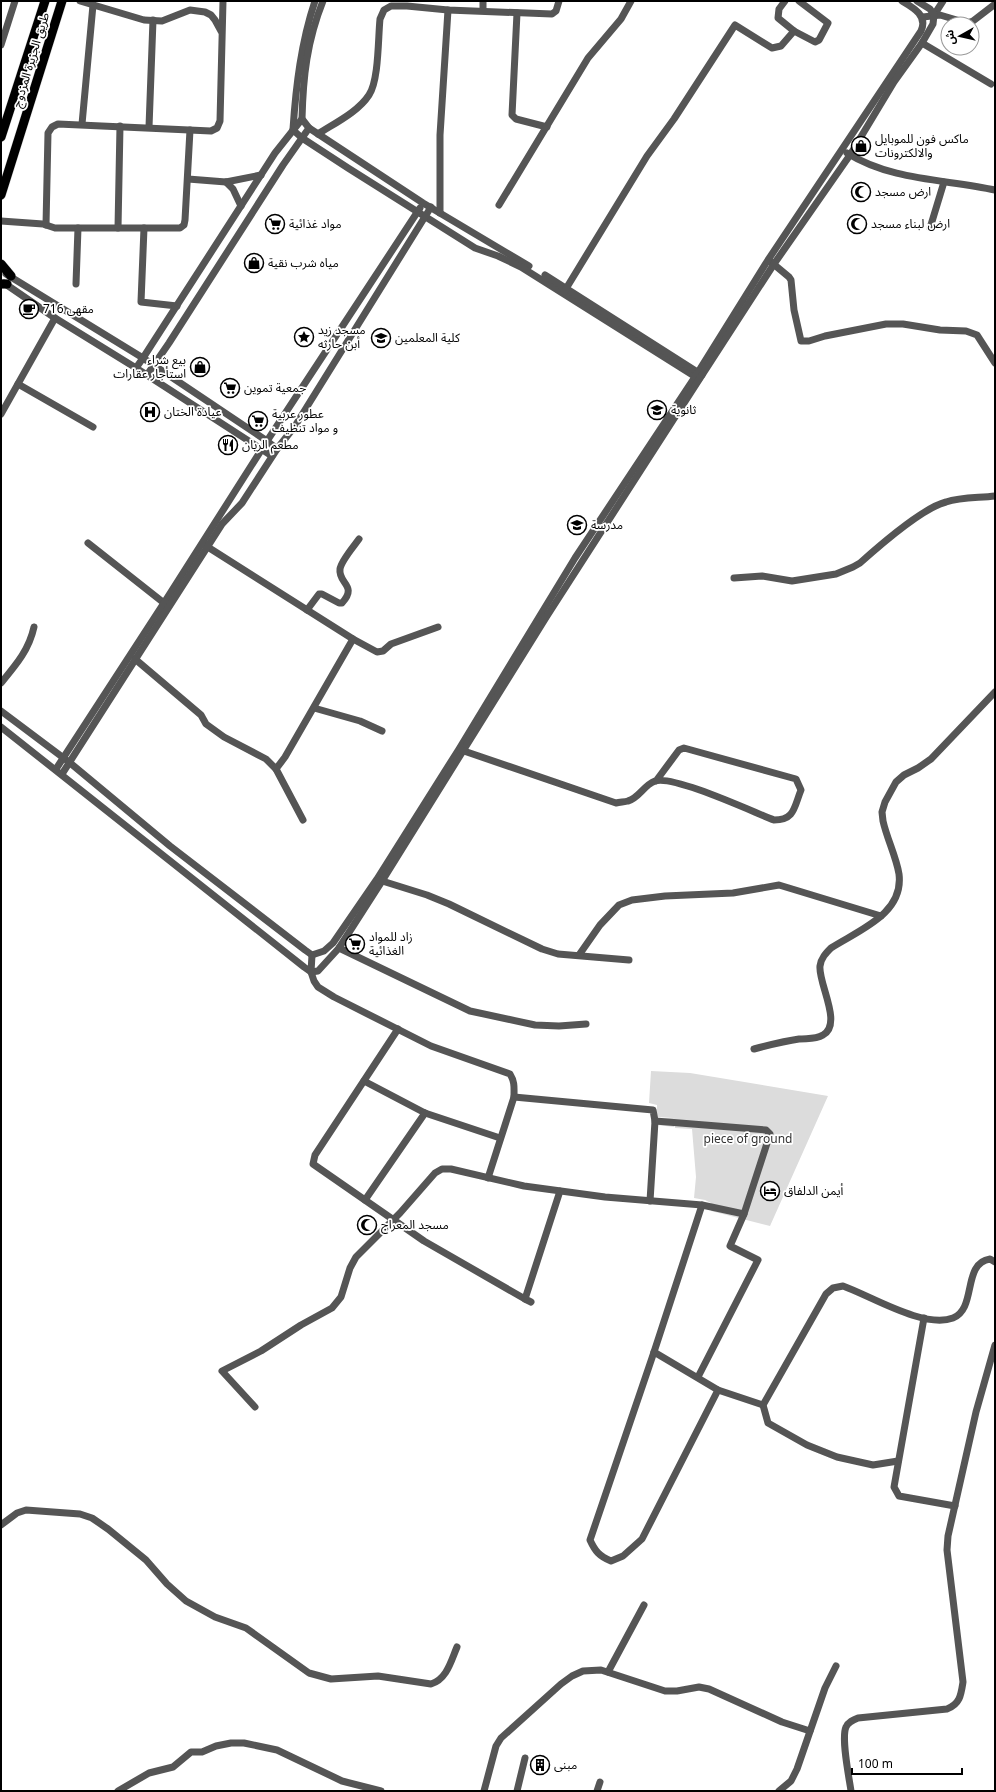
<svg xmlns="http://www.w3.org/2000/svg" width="996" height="1792" font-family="'Noto Sans','Noto Sans Arabic',sans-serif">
<rect width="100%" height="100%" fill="#fff"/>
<polygon fill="#dcdcdc" points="651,1071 690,1073 828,1096 770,1226 711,1211 711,1203 705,1200 694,1198 696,1177 692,1129 675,1128 675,1118 674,1127 657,1125 657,1118 673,1118 657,1117 657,1105 649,1103"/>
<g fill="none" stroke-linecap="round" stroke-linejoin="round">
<g stroke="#dbdbdb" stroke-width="10">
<g id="major">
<polyline points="1,137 45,1"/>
<polyline points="1,195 62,1"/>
<polyline points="1,264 11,276"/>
<polyline points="1,284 7,284"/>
</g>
</g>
<g stroke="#555" stroke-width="7">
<polyline points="80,1 144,20 162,21 190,10 205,12 211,15 215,20 221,31"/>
<polyline points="785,1 779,9 778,18 794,31 815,42 819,40 828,23 799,1"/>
<polyline points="483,10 483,1"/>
<polyline points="517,13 512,115 516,119 547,127"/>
<polyline points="934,15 943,1"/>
<polyline points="923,17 940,15 967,23 973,21 995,4"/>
<polyline points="922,43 991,84"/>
<polyline points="1,45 15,1"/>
<polyline points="82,124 93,5"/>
<polyline points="149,127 153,20"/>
<polyline points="309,128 423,203 529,266"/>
<path d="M 293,129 C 296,86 301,43 315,1"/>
<polyline points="293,130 302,138 348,168 475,248 498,256 521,267 699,379"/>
<path d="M 318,134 C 335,123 358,112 369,95 C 379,80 378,38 380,19 L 384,10 L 391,6 L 407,6 L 448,10 L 552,14 L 556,11 L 559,1"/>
<path d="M 847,153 C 892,181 945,179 995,190"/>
<polyline points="188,179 226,182 261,175"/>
<polyline points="226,182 233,189 241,206"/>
<polyline points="499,205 588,58 621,19 631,1"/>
<polyline points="440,213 440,135 448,10"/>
<polyline points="1,221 43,224 55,228 180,228 184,225 185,220 190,130"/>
<polyline points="46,225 48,133 52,127 58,124 211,131 217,128 220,121 223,1"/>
<polyline points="118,228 120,126"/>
<polyline points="144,228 141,302 177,306"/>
<polyline points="930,228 944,182"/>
<polyline points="771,262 789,277 791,280 794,310 801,341 809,341 825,336 886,324 903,324 940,330 966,331 977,335 995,363"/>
<polyline points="6,274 143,358 275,153 302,119"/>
<polyline points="545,275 702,375"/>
<polyline points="4,283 55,318 136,368 272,456"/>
<polyline points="76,284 78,228"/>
<polyline points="564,292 647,156 674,119 735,25 772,48 781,46 794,31"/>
<polyline points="136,368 143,358 267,441 420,208"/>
<path d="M 147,375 L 169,343 L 283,165 L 309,128 L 302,119 C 303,77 307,41 323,1"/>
<polyline points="18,384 93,427"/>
<polyline points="1,414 55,318"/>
<polyline points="88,543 164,603"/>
<polyline points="203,544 353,639 377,652 383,651 391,644 438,627"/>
<path d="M 734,578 L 762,576 L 792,581 L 836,574 L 853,567 L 860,563 C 879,546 923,508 946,502 C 961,497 979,498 995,496"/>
<path d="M 307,610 L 319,594 L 322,594 L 339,603 L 342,603 C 358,585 338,584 340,569 C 341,561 354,546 359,539"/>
<polyline points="135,659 201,715 206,724 224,737 266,759 276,769 285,757 353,639"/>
<path d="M 1,683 C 16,665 29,650 34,627"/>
<polyline points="314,708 360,721 382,731"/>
<path d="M 1,711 L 69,762 L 170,846 L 305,950 L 312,955 L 324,951 L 333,943 L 377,879 L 459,749 L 575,558 L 695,377 L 768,260 L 921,31 C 928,16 914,8 902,1"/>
<polyline points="1,727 304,967 311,972 318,971 339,948 382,881 547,616 702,375 774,264 850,155 894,82 922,43 933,24 934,15 930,9 917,1"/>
<path d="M 461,750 L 616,803 C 620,802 625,802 628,801 C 639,798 644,785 655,781 C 674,775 753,812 774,820 C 795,820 794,807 801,790 L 796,779 L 684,748 L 679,750 L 656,781"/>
<polyline points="56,769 164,603 267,441 277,449"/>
<polyline points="276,769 303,820"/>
<polyline points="62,774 222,524 242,503 277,449 295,426 431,207"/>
<polyline points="379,880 427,895 449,904 542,949 558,954 629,960"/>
<polyline points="339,948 470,1011 535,1025 559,1026 586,1024"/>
<path d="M 312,955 L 311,972 L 314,981 L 318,987 L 334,997 L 431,1046 L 510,1074 C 515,1082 514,1088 514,1097 L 488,1178"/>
<polyline points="579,955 600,925 619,905 632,900 665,896 733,893 779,885 881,916"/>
<polyline points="398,1029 315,1155 313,1164 424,1241 525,1299"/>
<path d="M 754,1049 C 769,1045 784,1041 799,1039 C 807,1038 815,1040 823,1035 C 843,1024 818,983 820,966 C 821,958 826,953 831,948 C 859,930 904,914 899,874 C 896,856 887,839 883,821 L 882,812 L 885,802 L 896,782 L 904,775 L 918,768 L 931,759 L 995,692"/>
<polyline points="364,1081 425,1113 500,1138"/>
<polyline points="514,1097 653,1110 655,1121 650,1201"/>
<polyline points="655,1121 766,1130 770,1134 744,1214 730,1246 758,1260 698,1377"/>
<polyline points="365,1200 425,1113"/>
<path d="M 702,1205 L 654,1352 L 590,1540 C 595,1551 599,1556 611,1561 L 623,1556 L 642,1539 L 718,1390"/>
<polyline points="531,1302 525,1299 560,1191"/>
<polyline points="924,1318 894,1487 899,1496 955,1506"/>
<polyline points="654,1352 718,1390 763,1405"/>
<polyline points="255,1407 222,1371 261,1351 301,1325 332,1308 341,1297 350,1268 356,1257 400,1213 435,1173 442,1169 451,1169 524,1186 605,1197 702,1205 744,1214"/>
<path d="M 898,1461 L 873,1465 L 837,1457 L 807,1445 L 768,1423 L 763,1405 L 826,1294 L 833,1288 L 843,1286 C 871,1296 924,1329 953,1318 C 977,1309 962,1263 990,1259 L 995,1262"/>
<path d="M 1,1525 L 17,1513 L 26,1510 L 80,1514 L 92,1518 L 108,1529 L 146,1560 L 167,1584 L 186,1601 L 215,1617 L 246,1628 L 309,1673 L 331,1679 L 378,1676 L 431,1684 C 447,1679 451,1661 457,1647"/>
<polyline points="608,1672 644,1605"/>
<polyline points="118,1791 149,1773 173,1767 191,1752 202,1752 216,1746 231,1743 244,1743 277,1750 342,1781 381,1791"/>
<polyline points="484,1791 496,1746 501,1738 561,1684 572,1676 583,1671 601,1670 665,1691 677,1691 699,1687 709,1689 782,1722 810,1731"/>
<polyline points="517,1791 525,1758"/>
<polyline points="597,1791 600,1782"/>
<polyline points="779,1791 791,1781 797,1769 825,1688 836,1666"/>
<path d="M 851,1791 C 849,1777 841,1738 846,1727 C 848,1722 853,1720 858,1718 L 947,1709 C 960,1704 961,1695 963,1682 L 947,1550 L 948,1536 L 976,1412 L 995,1345"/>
</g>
<use href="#major" stroke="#000" stroke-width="9"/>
</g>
<defs>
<g id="shop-ring" transform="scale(1)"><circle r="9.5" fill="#fff" stroke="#000" stroke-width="1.5"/><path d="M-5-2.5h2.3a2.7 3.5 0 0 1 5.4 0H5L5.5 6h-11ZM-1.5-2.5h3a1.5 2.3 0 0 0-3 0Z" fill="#000"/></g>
<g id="mosque-ring" transform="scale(1)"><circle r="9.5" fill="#fff" stroke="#000" stroke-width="1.5"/><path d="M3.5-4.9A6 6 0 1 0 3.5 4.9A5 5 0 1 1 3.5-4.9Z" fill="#000"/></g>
<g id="supermarket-ring" transform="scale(1)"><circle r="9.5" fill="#fff" stroke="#000" stroke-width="1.5"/><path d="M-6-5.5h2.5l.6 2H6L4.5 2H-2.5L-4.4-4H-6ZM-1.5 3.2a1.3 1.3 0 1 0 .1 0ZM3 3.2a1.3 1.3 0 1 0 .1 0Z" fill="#000"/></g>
<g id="cafe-ring" transform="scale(1)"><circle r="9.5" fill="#fff" stroke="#000" stroke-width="1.5"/><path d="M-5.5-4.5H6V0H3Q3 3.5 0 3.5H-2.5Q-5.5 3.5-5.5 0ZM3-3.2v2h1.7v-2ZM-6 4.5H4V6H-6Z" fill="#000"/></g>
<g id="sight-ring" transform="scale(1)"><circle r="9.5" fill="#fff" stroke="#000" stroke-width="1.5"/><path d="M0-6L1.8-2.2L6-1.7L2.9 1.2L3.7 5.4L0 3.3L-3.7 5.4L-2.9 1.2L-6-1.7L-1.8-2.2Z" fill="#000"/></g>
<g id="school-ring" transform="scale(1)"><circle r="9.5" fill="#fff" stroke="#000" stroke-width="1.5"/><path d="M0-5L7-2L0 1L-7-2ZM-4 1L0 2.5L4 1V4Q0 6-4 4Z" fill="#000"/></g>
<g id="hospital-ring" transform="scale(1)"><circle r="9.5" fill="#fff" stroke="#000" stroke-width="1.5"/><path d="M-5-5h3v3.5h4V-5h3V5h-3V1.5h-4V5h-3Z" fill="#000"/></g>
<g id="restaurant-ring" transform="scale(1)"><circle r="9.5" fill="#fff" stroke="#000" stroke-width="1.5"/><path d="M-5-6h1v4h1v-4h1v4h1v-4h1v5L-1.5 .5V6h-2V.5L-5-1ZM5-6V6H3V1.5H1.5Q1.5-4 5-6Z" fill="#000"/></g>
<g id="hotel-ring" transform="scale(1)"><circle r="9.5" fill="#fff" stroke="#000" stroke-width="1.5"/><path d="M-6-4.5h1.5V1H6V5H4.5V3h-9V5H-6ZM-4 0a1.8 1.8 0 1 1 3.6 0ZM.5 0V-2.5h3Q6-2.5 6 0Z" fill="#000"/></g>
<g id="building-ring" transform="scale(1)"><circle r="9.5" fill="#fff" stroke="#000" stroke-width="1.5"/><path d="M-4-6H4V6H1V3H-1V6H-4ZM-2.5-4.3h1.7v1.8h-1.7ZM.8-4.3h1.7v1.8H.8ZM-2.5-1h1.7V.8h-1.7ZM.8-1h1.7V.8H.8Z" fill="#000"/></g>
</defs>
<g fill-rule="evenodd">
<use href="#shop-ring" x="861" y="146"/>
<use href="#mosque-ring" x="861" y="192"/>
<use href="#supermarket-ring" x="275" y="224"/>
<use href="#mosque-ring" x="857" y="224"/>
<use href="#shop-ring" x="254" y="263"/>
<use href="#cafe-ring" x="29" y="309"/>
<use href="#sight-ring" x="304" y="337"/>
<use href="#school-ring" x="381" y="338"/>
<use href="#shop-ring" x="200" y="367"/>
<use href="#supermarket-ring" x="230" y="388"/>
<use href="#school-ring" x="657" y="410"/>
<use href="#hospital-ring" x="150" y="412"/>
<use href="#supermarket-ring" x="258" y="421"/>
<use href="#restaurant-ring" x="228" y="445"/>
<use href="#school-ring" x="577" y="525"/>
<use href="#supermarket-ring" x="355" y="944"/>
<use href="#hotel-ring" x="770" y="1191"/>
<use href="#mosque-ring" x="367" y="1225"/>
<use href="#building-ring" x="540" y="1765"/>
</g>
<g text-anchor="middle" stroke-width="3.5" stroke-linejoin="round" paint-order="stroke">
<g font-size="12" fill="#000" stroke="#fff">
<text transform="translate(31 60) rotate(-73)" y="4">طريق الجزيرة المزدوج</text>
</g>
<g font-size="12" fill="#000" stroke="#fff" text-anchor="start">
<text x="875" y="143">ماكس فون للموبايل<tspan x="875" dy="14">والالكترونات</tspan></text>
<text x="875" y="196">ارض مسجد</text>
<text x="289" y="228">مواد غذائية</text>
<text x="871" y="228">ارض لبناء مسجد</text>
<text x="268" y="267">مياه شرب نقية</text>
<text x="43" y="313">مقهى 716</text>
<text x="318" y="334">مسجد زيد<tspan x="318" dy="14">أبن حارثه</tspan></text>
<text x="395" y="342">كلية المعلمين</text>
<text x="186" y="364" text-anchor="end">بيع شراء<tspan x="186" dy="14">استأجار عقارات</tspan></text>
<text x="244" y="392">جمعية تموين</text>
<text x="671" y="414">ثانوية</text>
<text x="164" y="416">عيادة الختان</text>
<text x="272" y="418">عطور عربية<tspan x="272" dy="14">و مواد تنظيف</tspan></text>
<text x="242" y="449">مطعم الريان</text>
<text x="591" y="529">مدرسة</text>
<text x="369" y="941">زاد للمواد<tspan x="369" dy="14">الغذائية</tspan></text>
<text x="784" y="1195">أيمن الدلفاق</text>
<text x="381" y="1229">مسجد المعراج</text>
<text x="554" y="1769">مبنى</text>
</g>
<g font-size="12" fill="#333" stroke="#fff">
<text x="748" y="1143">piece of ground</text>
</g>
</g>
<rect width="996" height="1792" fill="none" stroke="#000000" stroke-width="4"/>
<g transform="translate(960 36) rotate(262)"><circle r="19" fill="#ffffff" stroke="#999999"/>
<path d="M0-3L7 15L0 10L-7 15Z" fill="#000000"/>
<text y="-6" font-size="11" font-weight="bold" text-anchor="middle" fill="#000000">ش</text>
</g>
<path d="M852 1768v6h110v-6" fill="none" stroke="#000000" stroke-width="2"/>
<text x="858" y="1768" font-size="12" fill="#000000" stroke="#ffffff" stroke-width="3" paint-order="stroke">100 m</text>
</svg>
